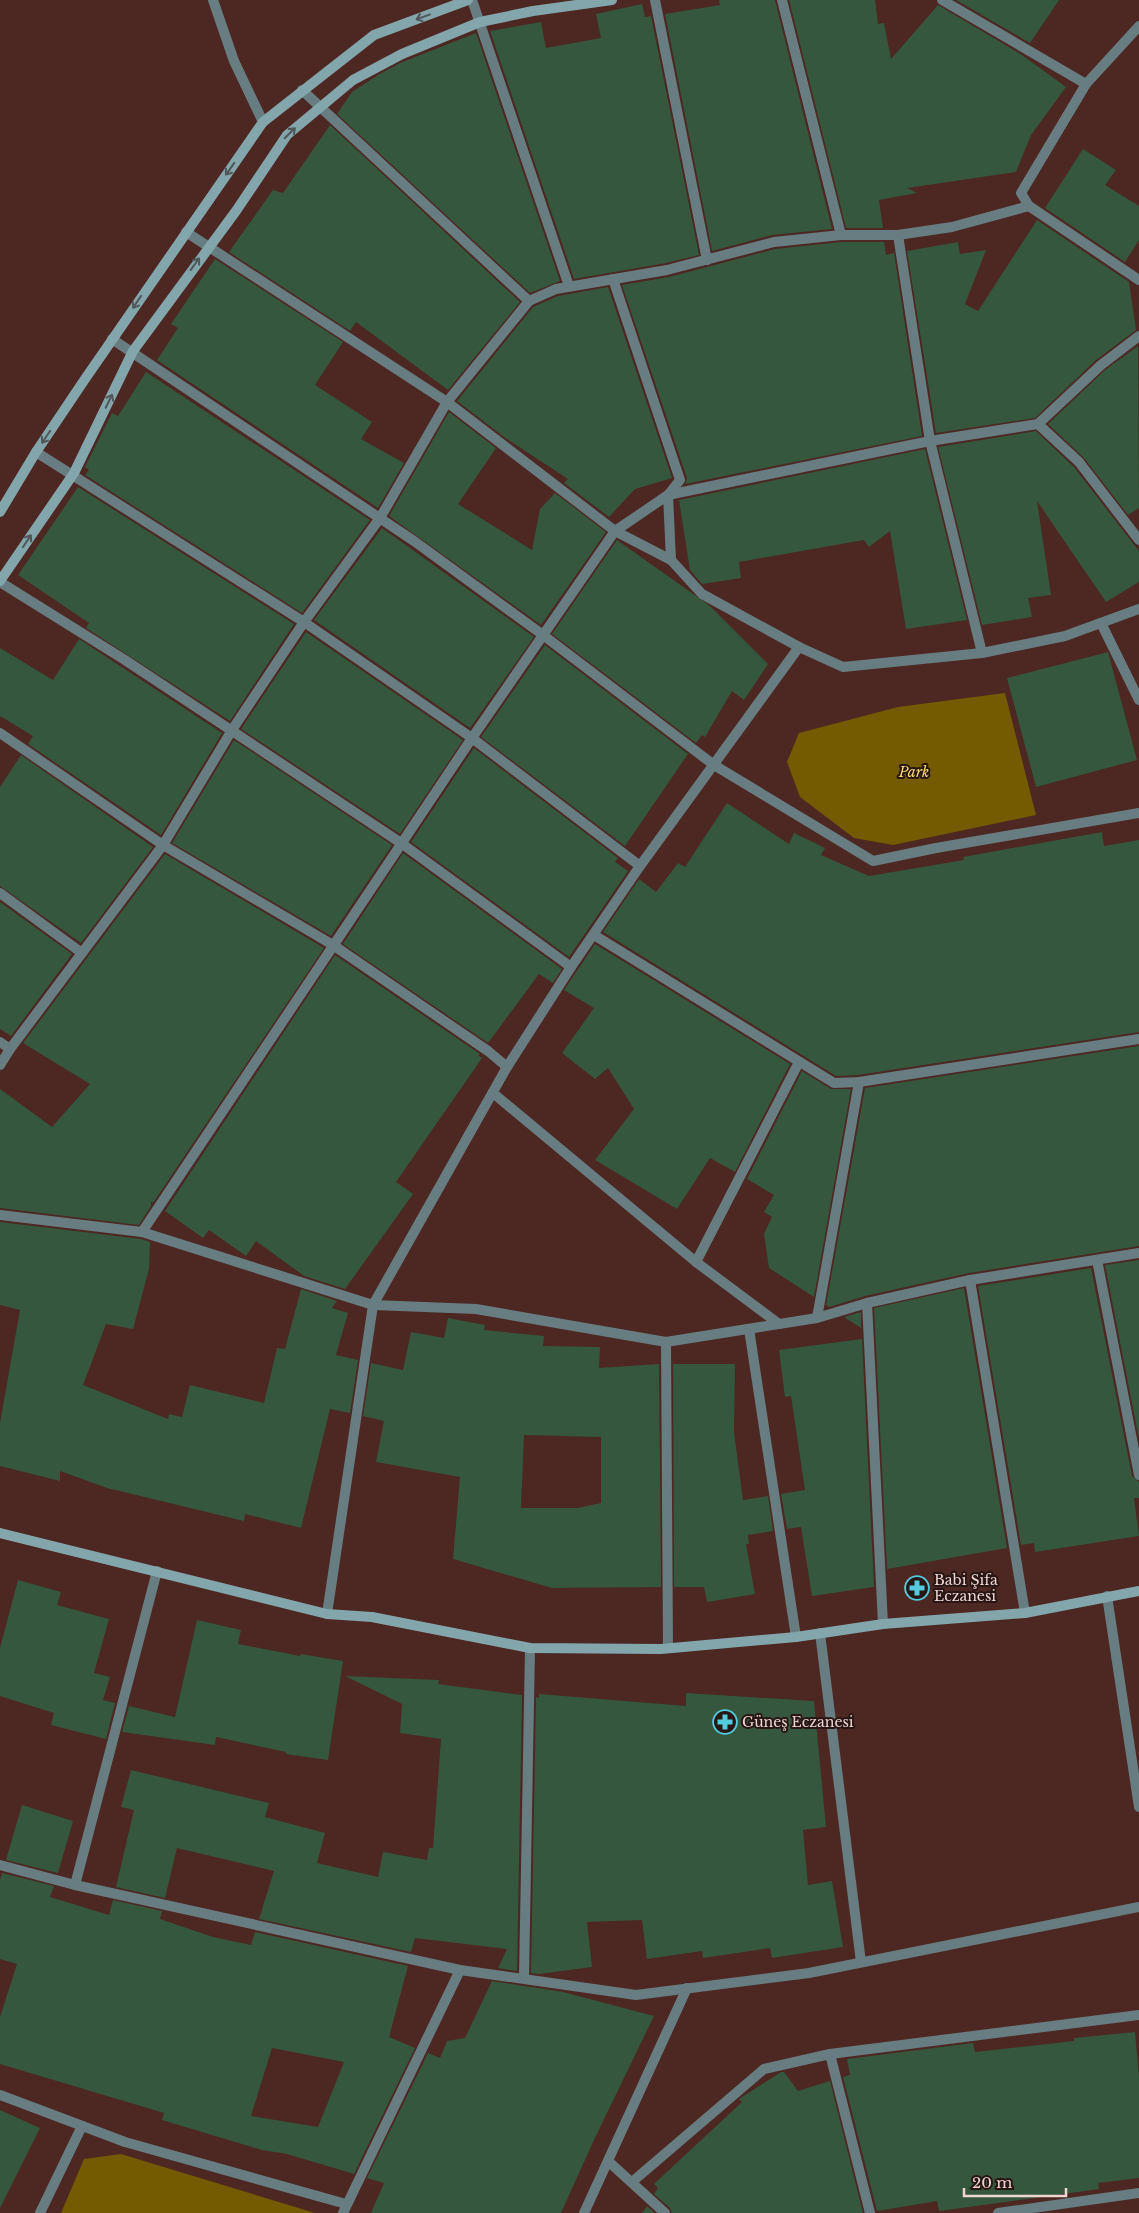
<svg xmlns="http://www.w3.org/2000/svg" width="1139" height="2213" font-family="'Libre Baskerville',serif">
<rect width="100%" height="100%" fill="#4d2721"/>
<g fill="#745b01">
<polygon points="1005,693 1036,815 893,845 854,838 800,797 787,762 799,733 898,707"/>
<polygon points="121,2154 315,2213 61,2213 84,2159"/>
</g>
<g fill="#35573d" fill-rule="evenodd">
<polygon points="719,0 775,0 832,229 772,235 712,251 665,14 720,5"/>
<polygon points="789,0 875,0 878,24 884,23 891,59 938,5 1022,55 1066,87 1031,135 1016,172 907,188 917,193 879,200 883,228 846,228"/>
<polygon points="956,0 1059,0 1030,43"/>
<polygon points="642,4 645,17 651,16 699,255 666,263 574,279 490,31 541,22 546,48 601,38 596,14"/>
<polygon points="476,33 560,281 530,293 337,114 352,92 378,75 400,63"/>
<polygon points="330,125 520,302 448,390 356,322 350,331 229,252 273,190 283,193"/>
<polygon points="1083,149 1116,170 1105,185 1139,206 1139,240 1125,262 1045,208"/>
<polygon points="1037,220 1129,282 1136,330 1096,360 1035,418 936,433 907,251 958,242 960,254 986,250 965,304 978,311"/>
<polygon points="841,242 884,242 886,255 894,253 922,436 685,484 687,478 622,285 669,277 775,249"/>
<polygon points="215,259 343,342 315,385 372,422 361,439 404,463 378,508 157,360 178,328 171,324"/>
<polygon points="608,287 672,478 635,489 609,517 564,483 568,479 504,437 457,401 533,307 558,296"/>
<polygon points="1138,346 1139,508 1128,515 1084,458 1048,424 1105,370"/>
<polygon points="146,372 370,520 302,613 85,475 89,470 85,467 112,413 118,416"/>
<polygon points="449,412 496,448 458,504 532,550 540,509 555,493 606,532 541,625 389,516"/>
<polygon points="1036,431 1074,467 1135,546 1139,551 1139,582 1106,602 1037,501 1051,595 1028,598 1032,617 982,625 938,447"/>
<polygon points="925,449 967,620 906,629 890,531 869,547 864,540 739,562 741,578 702,584 690,570 679,500"/>
<polygon points="78,487 294,624 230,721 86,628 89,623 18,575"/>
<polygon points="382,528 534,637 470,728 314,620"/>
<polygon points="617,540 710,606 768,664 744,700 732,691 705,737 702,735 696,743 552,634"/>
<polygon points="306,632 463,740 400,834 241,729"/>
<polygon points="79,639 222,733 161,835 28,744 33,736 0,716 0,648 53,680"/>
<polygon points="545,645 688,754 625,846 481,737"/>
<polygon points="1108,652 1137,760 1036,787 1007,678"/>
<polygon points="234,740 392,845 331,936 172,843"/>
<polygon points="474,748 618,858 615,862 628,871 569,957 411,842"/>
<polygon points="21,755 153,847 81,943 0,886 0,787"/>
<polygon points="727,803 789,844 794,833 825,848 821,855 869,876 964,860 963,857 1102,832 1104,846 1139,840 1139,1032 858,1075 836,1076 603,932 639,879 656,892 678,863 685,867"/>
<polygon points="403,853 562,969 553,983 539,974 488,1043 343,944"/>
<polygon points="165,854 324,948 153,1203 151,1201 151,1206 139,1225 0,1208 0,1089 52,1127 90,1084 23,1043"/>
<polygon points="0,902 72,954 11,1036 0,1029"/>
<polygon points="595,944 790,1064 735,1172 710,1158 677,1209 595,1160 634,1109 608,1068 595,1079 562,1053 594,1008 564,990"/>
<polygon points="335,955 480,1054 478,1055 482,1058 396,1182 413,1194 345,1289 304,1276 256,1241 246,1256 209,1230 203,1238 165,1211"/>
<polygon points="1139,1046 1139,1246 969,1273 865,1296 829,1307 826,1305 865,1088"/>
<polygon points="802,1071 831,1089 851,1089 814,1297 769,1268 764,1234 772,1217 764,1212 774,1195 747,1179"/>
<polygon points="0,1222 141,1239 150,1242 149,1269 133,1329 106,1324 83,1385 168,1419 169,1414 182,1417 190,1385 264,1403 277,1348 285,1349 301,1289 337,1301 332,1308 348,1313 336,1355 358,1360 350,1413 330,1409 301,1528 245,1514 244,1521 107,1488 60,1471 60,1481 0,1466 0,1423 20,1310 0,1305"/>
<polygon points="1139,1260 1139,1439 1105,1265"/>
<polygon points="1091,1268 1132,1476 1139,1482 1139,1498 1134,1498 1139,1536 1035,1552 1034,1543 1021,1545 978,1286"/>
<polygon points="964,1288 1007,1548 887,1569 874,1308"/>
<polygon points="861,1312 861,1328 844,1317"/>
<path d="M 448,1318 L 485,1325 L 484,1330 L 544,1336 L 543,1346 L 600,1347 L 599,1368 L 659,1364 L 661,1587 L 552,1588 L 453,1559 L 460,1477 L 376,1462 L 384,1421 L 363,1416 L 371,1363 L 403,1370 L 411,1332 L 444,1338 ZM 524,1435 L 601,1437 L 601,1503 L 578,1508 L 521,1508 Z"/>
<polygon points="862,1339 874,1587 812,1596 801,1527 787,1529 781,1494 805,1490 791,1396 785,1397 779,1350"/>
<polygon points="673,1364 735,1364 734,1432 743,1500 768,1496 773,1531 748,1535 749,1544 746,1544 755,1594 707,1602 704,1587 674,1587"/>
<polygon points="18,1580 61,1592 57,1605 109,1619 94,1673 110,1677 103,1700 115,1703 106,1739 51,1725 54,1713 0,1696 0,1648"/>
<polygon points="197,1620 241,1630 238,1644 300,1656 301,1654 343,1661 328,1760 286,1754 286,1752 216,1737 215,1745 122,1732 129,1706 175,1717"/>
<polygon points="345,1676 439,1680 438,1684 522,1695 517,1971 498,1968 507,1949 415,1938 411,1952 259,1919 274,1871 177,1848 165,1898 116,1887 134,1810 121,1807 131,1770 269,1803 265,1817 325,1833 317,1863 378,1877 383,1852 427,1860 429,1848 433,1848 441,1739 400,1733 402,1704"/>
<polygon points="686,1693 814,1701 826,1827 803,1830 808,1885 832,1881 843,1947 772,1958 770,1948 703,1958 702,1951 647,1959 642,1920 587,1922 592,1967 539,1974 531,1973 536,1697 539,1698 539,1694 686,1706"/>
<polygon points="22,1805 73,1821 58,1873 6,1860"/>
<path d="M 2,1873 L 54,1886 L 50,1897 L 109,1915 L 113,1900 L 162,1911 L 160,1919 L 213,1937 L 251,1945 L 255,1932 L 408,1966 L 389,2037 L 415,2048 L 354,2174 L 287,2154 L 262,2150 L 162,2120 L 164,2113 L 0,2064 L 0,2017 L 17,1964 L 0,1959 L 0,1880 ZM 272,2048 L 344,2062 L 318,2127 L 251,2116 Z"/>
<polygon points="492,1981 563,1992 654,2016 593,2142 561,2213 371,2213 384,2183 367,2178 428,2053 440,2058 447,2041 465,2038"/>
<polygon points="1135,2032 1139,2078 1139,2178 1098,2183 1099,2189 939,2211 937,2201 877,2211 843,2077 850,2075 847,2059 973,2043 975,2052 1074,2041 1074,2038"/>
<polygon points="781,2072 784,2072 798,2091 830,2081 863,2213 672,2213 670,2208 654,2194 658,2188 654,2184 742,2102 739,2099"/>
<polygon points="0,2110 40,2128 0,2208"/>
<polygon points="647,2206 655,2213 642,2213"/>
</g>
<g fill="none" stroke-linecap="round" stroke-linejoin="round">
<g stroke="#677d81" stroke-width="10">
<polyline points="472,0 569,286"/>
<polyline points="655,0 707,260"/>
<polyline points="782,0 841,235"/>
<polyline points="942,0 1086,84"/>
</g>
<g stroke="#677d81" stroke-width="10">
<polyline points="213,0 234,61 263,122"/>
<polyline points="302,90 529,301"/>
<polyline points="1029,206 1139,280"/>
<polyline points="186,232 447,402 615,531 671,560 702,594 799,647 843,667 982,653 1065,636 1139,609"/>
<polyline points="898,235 930,441 982,653"/>
<polyline points="613,279 680,480 668,495 671,560"/>
<polyline points="112,339 414,541 543,635 714,765 873,861 936,848 1139,813"/>
<polyline points="1038,424 1079,462 1139,540"/>
<polyline points="36,452 304,622 472,738 640,866"/>
<polyline points="0,582 125,660 401,843 571,967"/>
<polyline points="1101,623 1139,700"/>
<polyline points="0,733 163,845 333,945 488,1051 507,1067"/>
<polyline points="0,893 82,953"/>
<polyline points="594,935 834,1083 859,1082 1139,1039"/>
<polyline points="0,1042 10,1049"/>
<polyline points="0,1065 10,1049 163,845 232,730 304,622 380,518 447,402 529,301 556,289 667,270 774,242 841,235 898,235 952,227 1029,206 1021,193 1086,84 1139,26"/>
<polyline points="493,1093 696,1262 779,1324"/>
<polyline points="0,1215 142,1232 373,1305 476,1309 666,1342 817,1318 867,1303 970,1280 1139,1253"/>
<polyline points="142,1232 472,738 615,531 668,495 930,441 1038,424 1101,365 1139,336"/>
<polyline points="1097,1260 1139,1475"/>
<polyline points="696,1262 799,1062"/>
<polyline points="970,1280 1025,1613"/>
<polyline points="867,1303 883,1624"/>
<polyline points="817,1318 859,1082"/>
<polyline points="749,1329 796,1637"/>
<polyline points="666,1342 668,1648"/>
<polyline points="1107,1596 1139,1807"/>
<polyline points="327,1614 373,1305 507,1067 571,967 640,866 799,647"/>
<polyline points="820,1633 861,1962"/>
<polyline points="0,1865 75,1885 460,1970 636,1995 809,1973 1139,1907"/>
<polyline points="75,1885 157,1571"/>
<polyline points="524,1978 530,1648"/>
<polyline points="830,2054 870,2213"/>
<polyline points="0,2095 125,2142 346,2204"/>
<polyline points="608,2161 665,2213"/>
<polyline points="632,2182 764,2069 830,2054 1139,2015"/>
<polyline points="40,2213 82,2126"/>
<polyline points="343,2213 460,1970"/>
<polyline points="584,2213 687,1988"/>
<polyline points="998,2213 1139,2193"/>
</g>
<g stroke="#83a6ad" stroke-width="10">
<polyline points="0,512 36,452 85,379 263,122 374,35 468,0"/>
<polyline points="0,581 74,473 133,351 236,211 287,135 353,80 402,54 480,22 533,11 612,0"/>
<polyline points="0,1533 327,1614 372,1617 530,1648 661,1649 796,1637 883,1624 1025,1613 1139,1591"/>
</g>
</g>
<defs><path id="oneway-shaft" d="M-6 0H5M1.5-3L5.5 0L1.5 3" fill="none" stroke-width="1.6" stroke-linecap="round" stroke-linejoin="round" transform="scale(1.25)"/></defs>
<g stroke="#505758">
<use href="#oneway-shaft" transform="translate(423 17) rotate(160)"/>
<use href="#oneway-shaft" transform="translate(290 133) rotate(-45)"/>
<use href="#oneway-shaft" transform="translate(230 169) rotate(125)"/>
<use href="#oneway-shaft" transform="translate(195 264) rotate(-54)"/>
<use href="#oneway-shaft" transform="translate(137 302) rotate(124)"/>
<use href="#oneway-shaft" transform="translate(109 401) rotate(-64)"/>
<use href="#oneway-shaft" transform="translate(46 437) rotate(124)"/>
<use href="#oneway-shaft" transform="translate(27 541) rotate(-56)"/>
</g>
<defs>
<g id="pharmacy-ring" transform="scale(1.25)"><circle r="9.5" fill="#271613" stroke="#54cade" stroke-width="1.5"/><path d="M-2-6h4v4h4v4h-4v4h-4v-4h-4v-4h4Z" fill="#54cade"/></g>
</defs>
<g fill-rule="evenodd">
<use href="#pharmacy-ring" x="917" y="1588"/>
<use href="#pharmacy-ring" x="725" y="1722"/>
</g>
<g text-anchor="middle" stroke-width="4" stroke-linejoin="round" paint-order="stroke">
<g font-size="14" font-style="italic" fill="#fbd975" stroke="#271613">
<text x="914" y="777">Park</text>
</g>
<g font-size="14" fill="#efd6d1" stroke="#271613" text-anchor="start">
<text x="934" y="1585">Babi Şifa<tspan x="934" dy="16">Eczanesi</tspan></text>
<text x="742" y="1727">Güneş Eczanesi</text>
</g>
</g>
<path d="M964 2188v8h102v-8" fill="none" stroke="#efd6d1" stroke-width="2.5"/>
<text x="972" y="2188" font-size="15" fill="#efd6d1" stroke="#271613" stroke-width="4" paint-order="stroke">20 m</text>
</svg>
